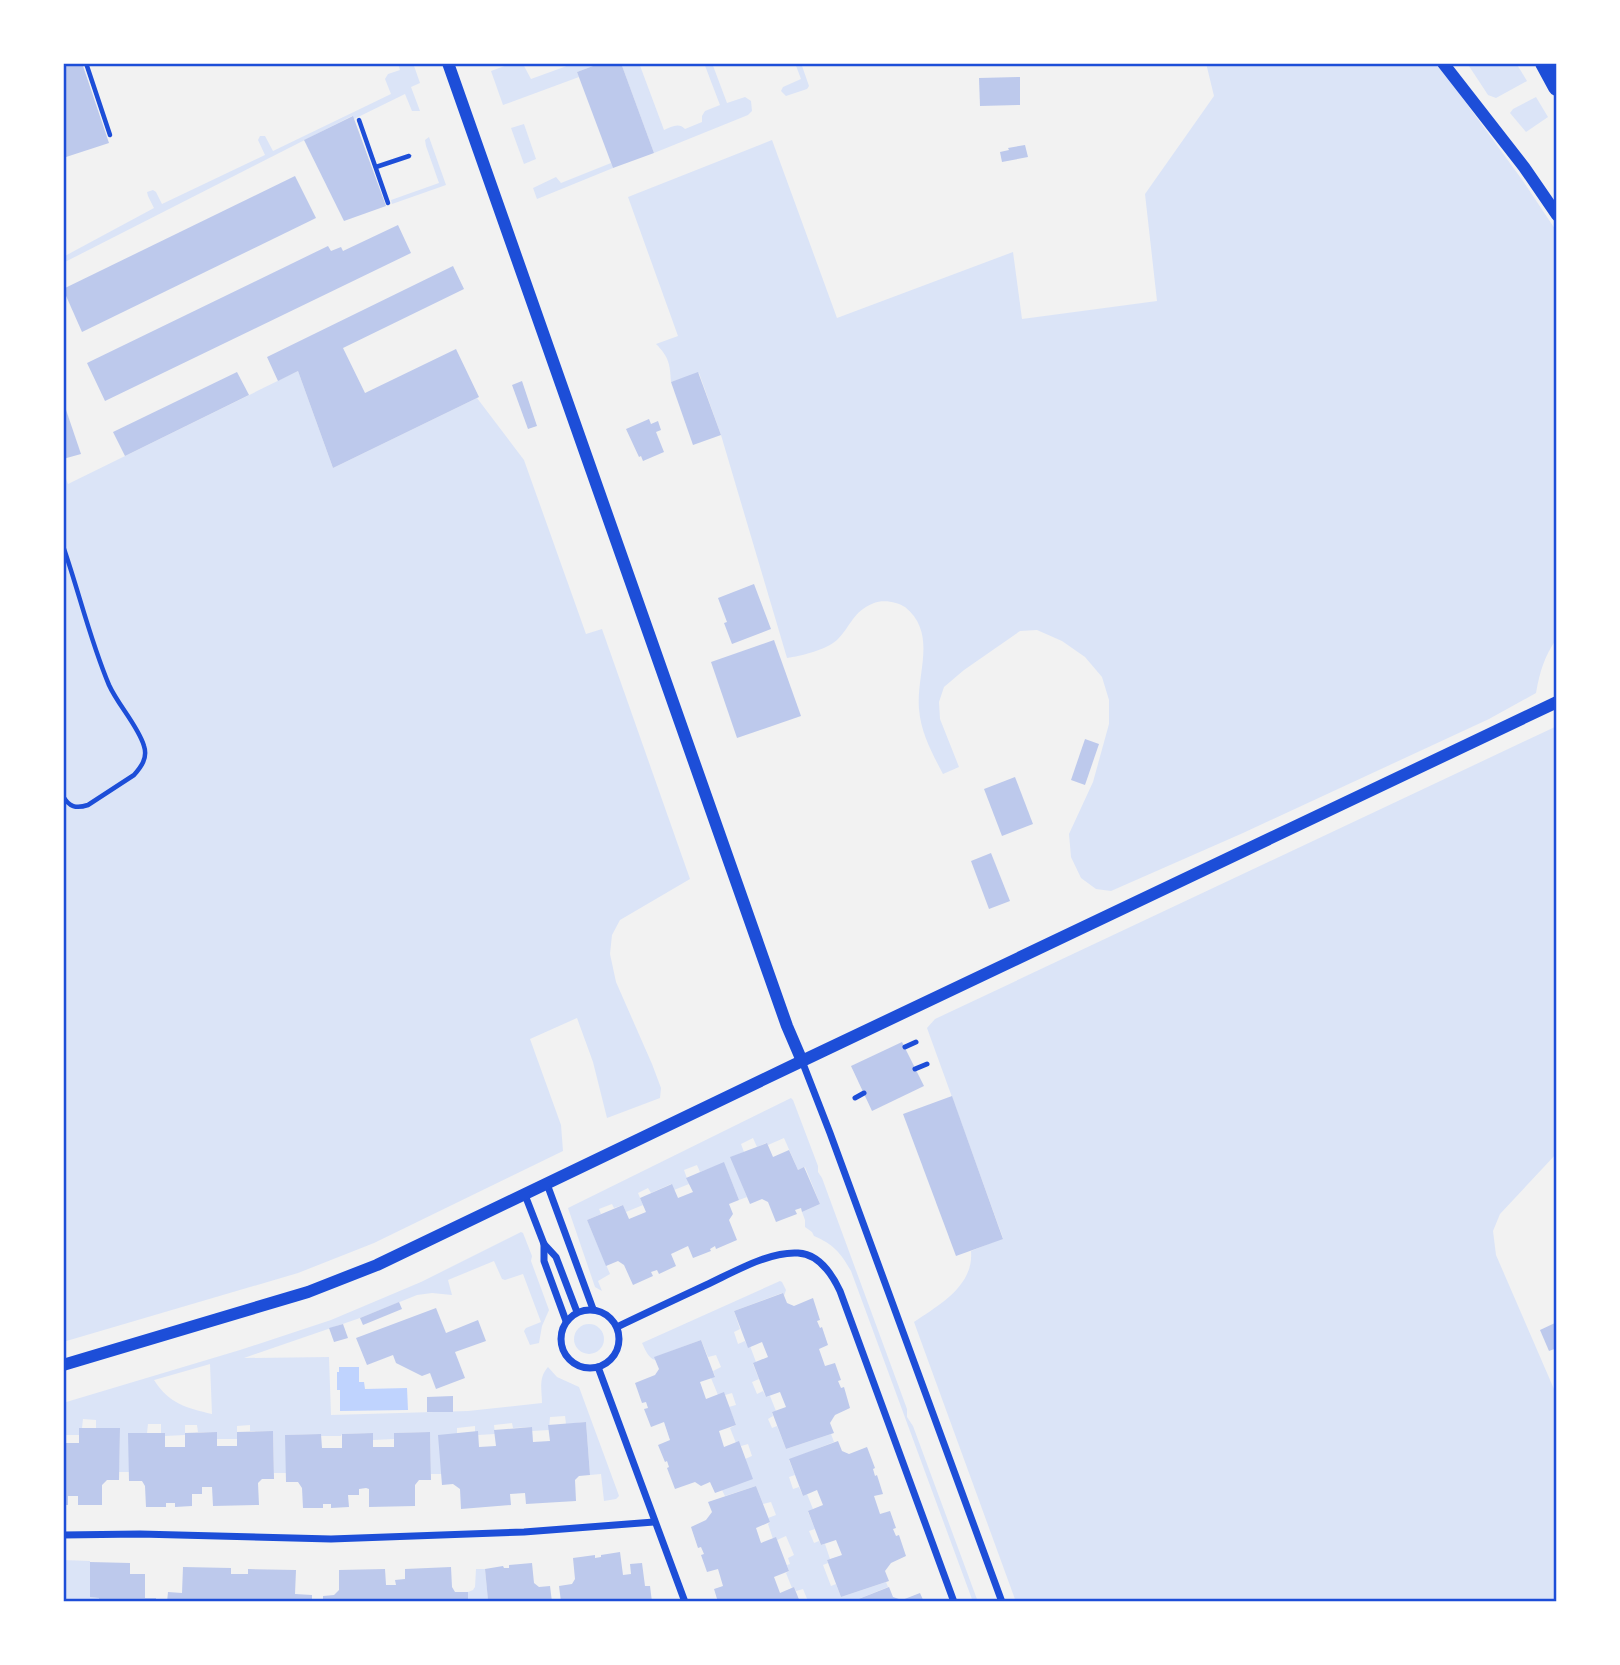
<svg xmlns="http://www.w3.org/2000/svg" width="1620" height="1665" font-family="'Archivo Narrow',sans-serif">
<rect width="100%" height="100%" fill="#f2f2f2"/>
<g fill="#dbe4f7" fill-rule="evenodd">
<polygon points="398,63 413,63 420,83 411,87 420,111 412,111 405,94 354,119 352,116 63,263 63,257 154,208 148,196 147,192 153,190 156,192 162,204 265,155 258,140 260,136 265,136 273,151 391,94 385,79 388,74 400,70"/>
<polygon points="513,63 523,64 531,79 575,63 601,63 577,72 579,77 503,105 491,71"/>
<path d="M 621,63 L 639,63 L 664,130 C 671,127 679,122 685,129 L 702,122 L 702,116 L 705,111 L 720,105 L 704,63 L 712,63 L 727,103 L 745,97 L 751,101 L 752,111 L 748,115 L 654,153 Z"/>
<polygon points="795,63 801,63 809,86 807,89 786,96 781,91 783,87 801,79"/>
<path d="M 1206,63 L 1437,63 L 1523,181 L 1557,232 L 1557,638 C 1544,657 1540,671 1536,693 L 1489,719 L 1243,833 L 1111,891 L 1096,889 L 1081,878 L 1071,857 L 1069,834 L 1093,782 L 1109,724 L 1109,700 L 1102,677 L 1085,657 L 1062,641 L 1037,630 L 1020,631 L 964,670 L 944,687 L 939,702 L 940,719 L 959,767 L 943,774 C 932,753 921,733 919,709 C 916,673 938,634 905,607 C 898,602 883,599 874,603 C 852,612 852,625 837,640 C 826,650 801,656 787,658 L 721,435 L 699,373 L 671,382 C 670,364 669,357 656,344 L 678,336 L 628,197 L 772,140 L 837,318 L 1013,252 L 1022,319 L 1157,301 L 1145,194 L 1214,96 Z"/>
<polygon points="1467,63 1516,63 1527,81 1496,98 1488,95"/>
<polygon points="1536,97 1548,117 1526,132 1510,113 1513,109"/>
<polygon points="524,124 536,159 524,164 511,128"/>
<polygon points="429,137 446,185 392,204 391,200 439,183 426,146 425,140"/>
<polygon points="611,163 613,168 537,199 533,188 556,177 561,183"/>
<polygon points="298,371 333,468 477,398 524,460 586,634 602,629 690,879 620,920 612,935 610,954 616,982 652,1064 661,1088 660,1098 607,1118 593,1062 577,1018 530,1039 561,1125 563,1151 374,1243 298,1273 63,1342 63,471 68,484"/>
<path d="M 1557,726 L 1557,1153 L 1500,1214 L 1493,1231 L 1496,1255 L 1557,1396 L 1557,1602 L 1016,1602 L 914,1322 C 939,1305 974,1286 971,1251 L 1003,1238 L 927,1028 L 935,1019 Z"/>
<path d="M 791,1098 L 793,1100 L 818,1166 L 818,1172 L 822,1178 L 907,1409 L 907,1417 L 913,1426 L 978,1602 L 973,1602 L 851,1271 C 841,1253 833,1244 814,1236 L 812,1232 L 805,1227 L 805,1220 L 802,1212 L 820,1204 L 805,1167 L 798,1170 L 784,1138 L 768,1145 L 766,1143 L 757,1147 L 753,1138 L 741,1144 L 744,1152 L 731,1157 L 747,1197 L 739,1200 L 724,1163 L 700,1172 L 697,1165 L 684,1170 L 689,1184 L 674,1190 L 671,1184 L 651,1193 L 648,1188 L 638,1193 L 643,1205 L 626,1212 L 623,1205 L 614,1208 L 612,1204 L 599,1209 L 601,1214 L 587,1220 L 610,1274 L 598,1281 L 602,1291 L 595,1287 L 568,1208 Z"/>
<path d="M 521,1232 L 523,1233 L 532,1256 L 531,1261 L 549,1310 L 542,1326 L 539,1343 L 530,1345 L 524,1331 L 526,1328 L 541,1322 L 523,1274 L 505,1280 L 502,1279 L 494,1261 L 448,1280 L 452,1295 L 432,1293 L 417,1295 L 360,1318 L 244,1358 L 329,1357 L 331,1415 L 468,1411 L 542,1403 C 542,1390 538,1378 548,1367 L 557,1377 L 579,1387 L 618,1493 L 619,1496 L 616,1499 L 604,1501 L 601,1474 L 590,1475 L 586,1422 L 566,1424 L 565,1416 L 550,1417 L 549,1430 L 532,1431 L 531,1427 L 513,1428 L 512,1423 L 494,1425 L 495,1434 L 478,1435 L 475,1432 L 475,1426 L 457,1428 L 457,1433 L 442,1474 L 431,1474 L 430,1432 L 394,1433 L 394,1439 L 373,1440 L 373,1433 L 342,1434 L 341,1436 L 321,1436 L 321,1434 L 286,1435 L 286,1473 L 274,1473 L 273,1431 L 250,1431 L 250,1425 L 237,1426 L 237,1439 L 217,1439 L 216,1432 L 198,1432 L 197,1425 L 185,1425 L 185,1435 L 165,1436 L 164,1433 L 161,1433 L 161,1424 L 148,1424 L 147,1433 L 129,1472 L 119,1472 L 120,1428 L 96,1428 L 96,1420 L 83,1419 L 82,1428 L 79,1428 L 79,1435 L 63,1435 L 63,1403 L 240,1350 L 331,1320 L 421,1282 ZM 210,1364 L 212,1414 C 187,1408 169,1404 154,1380 Z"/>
<path d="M 780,1281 L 782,1282 L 786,1290 L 784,1296 L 782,1293 L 734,1311 L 740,1329 L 734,1332 L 738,1344 L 745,1341 L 748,1347 L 750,1346 L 756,1362 L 753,1364 L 759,1379 L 752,1382 L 757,1394 L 763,1391 L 766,1397 L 770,1396 L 776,1411 L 772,1412 L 773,1416 L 768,1419 L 772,1428 L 777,1426 L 786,1449 L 831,1434 L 834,1442 L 789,1460 L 795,1475 L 789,1477 L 793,1489 L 799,1487 L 803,1496 L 807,1494 L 813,1509 L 808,1512 L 815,1529 L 809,1531 L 814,1543 L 819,1541 L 821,1545 L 825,1544 L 830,1559 L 827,1560 L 828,1563 L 823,1565 L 831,1586 L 836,1584 L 841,1597 L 886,1582 L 888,1587 L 851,1602 L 806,1602 L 808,1601 L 803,1589 L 796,1591 L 794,1587 L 792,1588 L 786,1573 L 789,1571 L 787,1565 L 790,1564 L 788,1558 L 794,1555 L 786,1536 L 777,1540 L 776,1538 L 773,1539 L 768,1524 L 770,1522 L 768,1518 L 776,1515 L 771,1502 L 763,1504 L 756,1486 L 725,1496 L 722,1490 L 745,1459 L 752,1456 L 748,1444 L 741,1446 L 739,1442 L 736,1443 L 730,1428 L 736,1425 L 729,1407 L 736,1405 L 732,1393 L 725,1395 L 724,1393 L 718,1395 L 711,1378 L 715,1376 L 713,1371 L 721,1367 L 716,1355 L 708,1357 L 701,1340 L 655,1357 L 655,1360 C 648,1358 645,1349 642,1343 Z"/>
<circle cx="589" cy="1339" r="15"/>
<path d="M 63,1560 L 90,1561 L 90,1597 L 99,1598 L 99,1602 L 64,1602 C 62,1588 66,1573 63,1560 Z"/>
<polygon points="476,1569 485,1569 488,1599 494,1599 494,1602 468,1602 468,1592 473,1590 475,1587"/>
</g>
<polygon fill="#bfd3fe" points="339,1367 359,1367 359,1382 364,1382 365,1389 407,1388 408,1410 340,1411 340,1390 337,1390 337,1372 339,1372"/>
<g fill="#bdc9ec">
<polygon points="63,63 82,63 109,143 63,158"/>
<polygon points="601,63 621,63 654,153 613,168 577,72"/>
<polygon points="1020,77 1020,105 980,106 979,78"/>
<polygon points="353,116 386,206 344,221 304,140"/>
<polygon points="1025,145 1028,157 1002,162 1000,152 1009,150 1008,148"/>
<polygon points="295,176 316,218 82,332 63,289"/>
<polygon points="398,225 411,253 105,401 87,363 328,246 331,251 341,247 343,251"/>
<polygon points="453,266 464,289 343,348 365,393 456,349 479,397 333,468 298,371 278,381 267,357"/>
<polygon points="237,372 249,395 125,456 113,432"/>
<polygon points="698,372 721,435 693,445 671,382"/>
<polygon points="522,381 537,426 528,429 512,385"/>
<polygon points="63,401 81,454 63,459"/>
<polygon points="649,419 651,424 658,421 661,430 656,432 664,452 643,461 641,456 639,457 626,429"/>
<polygon points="754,584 771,629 732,644 724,623 727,622 718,598"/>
<polygon points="774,640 801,716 737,738 711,662"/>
<polygon points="1085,739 1099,744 1085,785 1071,780"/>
<polygon points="1015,777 1033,824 1002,836 984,789"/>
<polygon points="991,853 1010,901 989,909 971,861"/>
<polygon points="902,1042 924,1086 872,1111 851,1066"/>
<polygon points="952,1096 1003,1239 956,1256 903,1114"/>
<polygon points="767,1143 773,1157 789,1150 798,1170 804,1167 820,1204 802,1212 801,1208 795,1210 797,1214 776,1222 768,1202 762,1199 750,1204 730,1157"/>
<polygon points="724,1162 739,1200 729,1204 733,1214 729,1220 737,1240 716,1249 715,1246 710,1249 711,1251 693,1258 688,1246 671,1254 676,1266 659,1274 657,1270 651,1272 653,1276 633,1285 624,1265 618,1261 606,1266 587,1220 623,1205 629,1219 646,1212 640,1198 672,1184 678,1198 693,1192 686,1178"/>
<polygon points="783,1293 787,1303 794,1306 813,1298 820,1320 817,1321 820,1328 822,1327 828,1345 819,1349 825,1366 835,1363 841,1380 838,1381 841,1388 844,1387 850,1408 835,1415 830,1423 834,1433 786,1449 772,1412 786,1407 780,1392 766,1397 753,1363 768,1357 762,1342 748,1348 734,1311"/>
<polygon points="399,1302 402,1309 363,1325 360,1318"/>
<polygon points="436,1308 446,1333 478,1320 486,1341 455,1352 465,1378 436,1389 430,1373 422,1376 396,1363 393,1355 367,1365 356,1338"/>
<polygon points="1557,1322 1557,1348 1549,1351 1540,1330"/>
<polygon points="343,1324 348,1338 334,1342 329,1328"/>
<polygon points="701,1340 715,1377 700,1382 706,1399 724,1392 736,1425 719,1431 724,1447 739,1441 753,1479 715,1493 710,1482 701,1486 695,1482 675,1489 667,1468 669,1467 667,1461 665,1462 658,1445 670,1440 664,1422 651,1427 644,1409 648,1408 646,1402 642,1403 635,1383 655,1375 659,1369 654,1357"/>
<polygon points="453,1396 453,1412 427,1412 427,1397"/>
<polygon points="586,1422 590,1475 579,1476 575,1480 576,1501 526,1504 525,1493 510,1494 511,1505 461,1509 460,1489 453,1484 442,1485 438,1435 478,1431 479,1447 496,1446 494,1430 532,1427 533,1442 550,1441 548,1425"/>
<polygon points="79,1428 120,1428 119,1480 107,1480 102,1485 102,1505 78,1505 78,1496 68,1496 68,1505 63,1505 63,1443 79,1443"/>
<polygon points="273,1431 274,1479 262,1479 258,1483 259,1505 213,1506 212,1487 202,1487 202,1494 192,1494 192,1506 175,1507 175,1503 166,1503 166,1507 146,1507 145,1486 142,1481 129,1481 128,1433 165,1433 165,1447 185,1447 185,1433 217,1432 217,1446 237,1446 237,1432"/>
<polygon points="430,1432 431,1480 419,1480 415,1485 415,1506 369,1507 369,1489 366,1488 359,1489 359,1495 348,1495 349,1507 331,1508 331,1504 323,1504 323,1508 303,1508 302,1488 298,1482 286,1482 285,1435 321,1434 322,1448 342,1448 342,1434 373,1433 373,1447 394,1447 394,1433"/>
<polygon points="838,1441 842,1451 849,1454 867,1447 875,1468 873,1469 875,1476 877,1475 883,1494 874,1496 880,1514 890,1511 896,1528 893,1529 896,1536 899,1535 906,1556 891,1563 885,1571 889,1581 841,1597 827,1560 842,1555 836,1540 821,1545 808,1511 823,1505 817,1490 803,1496 789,1459"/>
<polygon points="756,1486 770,1522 756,1528 761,1543 776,1537 789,1571 774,1577 780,1593 794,1587 800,1602 718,1602 714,1589 723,1586 718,1569 707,1572 701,1555 704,1554 701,1547 698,1548 691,1527 706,1520 712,1512 708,1502"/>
<polygon points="620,1552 623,1575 631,1574 630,1564 642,1563 645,1586 650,1586 652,1602 561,1602 559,1586 572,1584 575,1579 573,1558 595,1555 595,1558 601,1557 601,1555"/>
<polygon points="90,1562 130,1563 130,1574 145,1574 145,1598 156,1598 156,1602 99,1602 99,1598 90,1597"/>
<polygon points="532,1563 534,1583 539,1587 550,1586 552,1602 494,1602 494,1599 488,1600 485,1569 503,1566 504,1568 509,1568 509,1565"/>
<polygon points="183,1567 231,1568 231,1574 248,1574 248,1569 296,1570 295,1594 312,1595 312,1602 167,1602 168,1592 182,1593"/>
<polygon points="451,1567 452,1587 455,1592 468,1592 468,1602 323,1602 323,1596 334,1595 339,1590 339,1570 385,1569 386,1585 396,1585 395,1580 405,1579 405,1569"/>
<polygon points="889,1587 893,1597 902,1600 920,1593 924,1602 851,1602"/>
</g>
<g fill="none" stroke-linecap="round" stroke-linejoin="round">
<g stroke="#1d4ed8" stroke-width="4.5">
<polyline points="86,63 110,135"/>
<polyline points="359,120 388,203"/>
<polyline points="376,167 409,156"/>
<path d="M 63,546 C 79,592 90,640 109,685 C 118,705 138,726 144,746 C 148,758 141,767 134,775 L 88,805 C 76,809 69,807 63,796"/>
</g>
<g stroke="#1d4ed8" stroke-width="5">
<polyline points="905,1047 916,1042"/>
<polyline points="915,1069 927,1064"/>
<polyline points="855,1098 864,1093"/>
</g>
<g stroke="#1d4ed8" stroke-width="7">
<polyline points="802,1061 830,1133 1002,1602"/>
<polyline points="547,1184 593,1309"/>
<polyline points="525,1195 544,1244 556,1257 577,1312"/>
<polyline points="544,1244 544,1261 566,1321"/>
<circle cx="590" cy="1339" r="29"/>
<path d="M 617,1327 C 646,1313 676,1299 706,1285 C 732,1273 769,1251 798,1253 C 819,1254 832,1274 840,1291 L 954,1602"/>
<polyline points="598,1367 685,1602"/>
<polyline points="63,1535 140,1534 331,1539 524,1532 654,1522"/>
</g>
<g stroke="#1d4ed8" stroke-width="12">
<polyline points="448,63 787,1026 802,1061"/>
<polyline points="1443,63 1524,167 1557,215"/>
<polyline points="63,1365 308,1292 377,1265 802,1061 1557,702"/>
</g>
<polyline stroke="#1d4ed8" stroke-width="18" points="1544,63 1557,87"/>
</g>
<rect width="1620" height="1665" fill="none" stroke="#ffffff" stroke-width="130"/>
<rect x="65" y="65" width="1490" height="1535" fill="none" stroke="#1d4ed8" stroke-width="2.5"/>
</svg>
